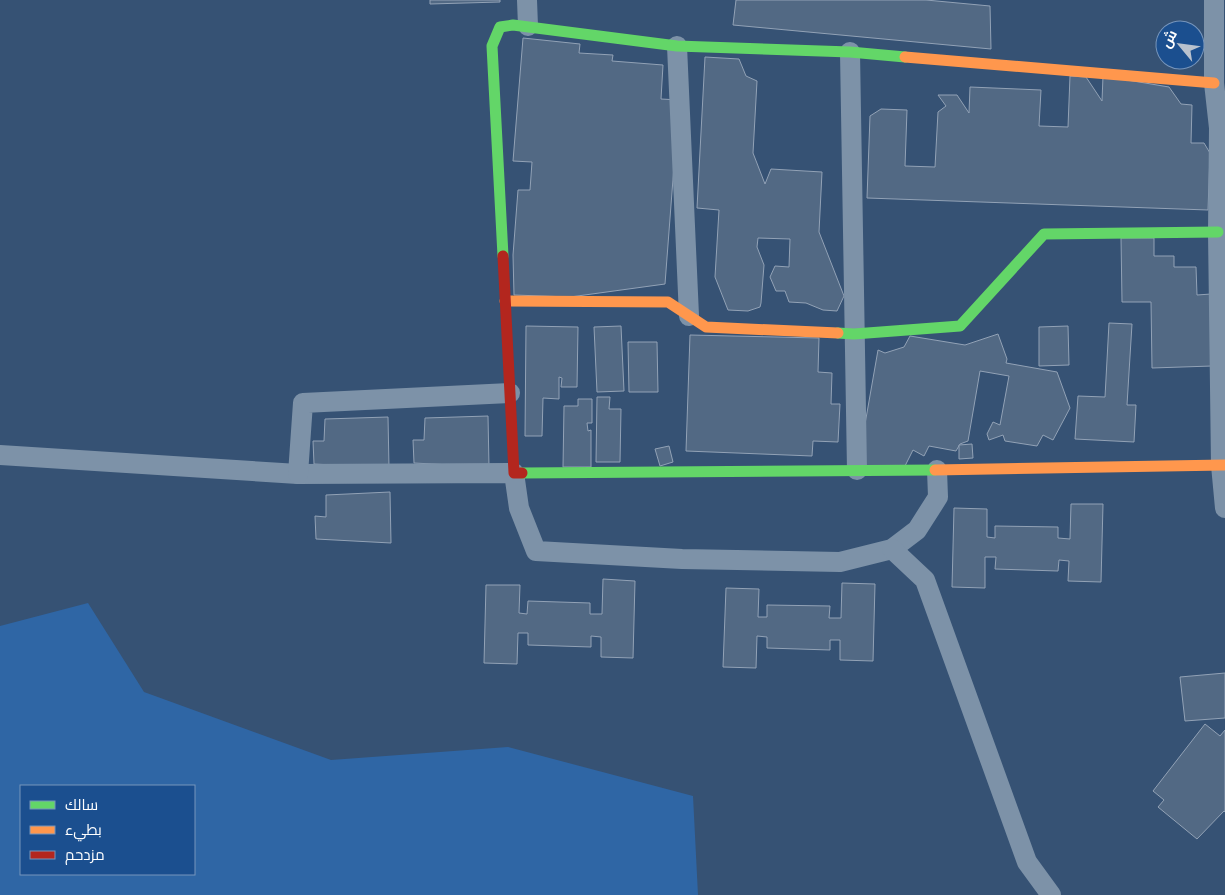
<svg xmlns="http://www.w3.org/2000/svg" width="1225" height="895" font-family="Manrope,Cairo,sans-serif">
<rect width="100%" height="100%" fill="#365274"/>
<path fill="#2f66a5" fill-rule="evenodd" d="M 88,603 L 144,692 L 331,760 L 508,747 L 693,796 L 698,895 L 0,895 L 0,626 ZM 21,786 L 194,786 L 194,874 L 21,874 Z"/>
<g fill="#526984" stroke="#92a2b6">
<polygon points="430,0 500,0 500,2 430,4"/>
<polygon points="736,0 926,0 990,6 991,49 733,25"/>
<polygon points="523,38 580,44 579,53 613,55 612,61 663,65 661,99 679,100 665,284 570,297 514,295 513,255 518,190 530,190 532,162 513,161"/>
<polygon points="705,57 739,59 746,76 757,81 753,153 765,184 771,169 822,172 819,232 844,296 837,311 823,310 806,303 789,302 785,291 776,291 770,277 775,266 789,267 790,239 758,238 757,247 764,265 761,303 760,307 748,311 728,310 715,277 719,210 697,208"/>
<polygon points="1070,76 1086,77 1102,101 1103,76 1169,87 1181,104 1192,105 1191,143 1204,143 1210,153 1208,210 867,198 870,116 881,109 907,110 905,166 935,167 938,112 946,106 938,95 957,95 969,113 970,87 1041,90 1039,126 1068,127"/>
<polygon points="1121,238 1154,238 1154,256 1174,256 1174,267 1196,267 1197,295 1211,294 1212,366 1152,368 1151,302 1122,302"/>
<polygon points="1109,323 1132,324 1127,405 1136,405 1134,442 1075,439 1078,396 1105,397"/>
<polygon points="526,326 578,327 577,387 561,387 562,378 559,377 559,399 543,398 542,436 525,436"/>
<polygon points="621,326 624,391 597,392 594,327"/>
<polygon points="1068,326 1069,365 1039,366 1039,327"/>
<polygon points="998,334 1007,359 1006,363 1057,372 1070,408 1053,440 1043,435 1037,446 1005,441 1003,435 989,440 987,434 993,422 1000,425 1009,376 980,371 968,441 960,444 956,451 929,446 924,456 913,450 902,472 858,464 878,350 885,353 904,347 910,336 965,345"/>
<polygon points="690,335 819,338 818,372 832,373 831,404 840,404 838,442 813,441 812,456 686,451"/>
<polygon points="628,342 657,342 658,392 629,392"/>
<polygon points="597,397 610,397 609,409 621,409 620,462 596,462"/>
<polygon points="578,399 592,399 592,423 587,423 588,431 591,430 591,467 563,467 564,406 578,406"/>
<polygon points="488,416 489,467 414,463 413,440 424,440 425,418"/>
<polygon points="388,417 389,468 314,464 313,441 324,441 325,419"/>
<polygon points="972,444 973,458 959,459 959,445"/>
<polygon points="669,446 673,462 660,466 655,449"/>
<polygon points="390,492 391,543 316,539 315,516 326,517 326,495"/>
<polygon points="1071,504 1103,504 1101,582 1068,581 1069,561 1059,560 1058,571 995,569 996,557 985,557 985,588 952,587 954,508 987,509 987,537 995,538 995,526 1058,527 1058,538 1070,539"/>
<polygon points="603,579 635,581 633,658 601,657 601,637 591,636 591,647 528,645 528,633 518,633 517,664 484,663 486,585 520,585 519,613 527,614 528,601 590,603 590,614 602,614"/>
<polygon points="842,583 875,584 873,661 840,660 840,640 830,640 830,650 767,648 767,637 757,636 756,668 723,667 726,588 759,589 758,617 767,617 767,605 830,606 829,618 841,618"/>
<polygon points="1225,673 1225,718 1185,721 1180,677"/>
<polygon points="1205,724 1220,736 1225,730 1225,812 1224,811 1197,839 1158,807 1164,800 1153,791"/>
</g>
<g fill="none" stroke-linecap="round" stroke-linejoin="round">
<g stroke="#7d92a8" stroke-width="20">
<polyline points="527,0 528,26"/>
<polyline points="1214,0 1214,83 1219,128 1218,232 1221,465 1225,508"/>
<polyline points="677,46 689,316"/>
<polyline points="850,52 857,470"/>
<polyline points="0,455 298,474 514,473 519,508 536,551 682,559 840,562 892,549 917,530 938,497 937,470"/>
<polyline points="298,474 303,403 510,393"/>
<polyline points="892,549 925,580 1027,862 1051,895"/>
</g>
<g stroke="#63d668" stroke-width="11">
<polyline points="503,256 492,46 500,27 513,25 677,46 850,52 905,57"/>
<polyline points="838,333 854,334 960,326 1044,234 1218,232"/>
<polyline points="522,473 935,470"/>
</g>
<g stroke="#ff974d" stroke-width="11">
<polyline points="905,57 1214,83"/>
<polyline points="505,301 668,302 706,327 838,333"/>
<polyline points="935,470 1225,465"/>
</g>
<polyline stroke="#b3261e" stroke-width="11" points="503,256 514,473 522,473"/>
</g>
<rect x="20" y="785" width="175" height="90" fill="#1b4f8f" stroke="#7695bc"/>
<rect x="30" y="801" width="25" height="8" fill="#63d668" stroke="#7695bc"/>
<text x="65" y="810" font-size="15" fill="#ffffff">سالك</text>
<rect x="30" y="826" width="25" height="8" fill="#ff974d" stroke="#7695bc"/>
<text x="65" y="835" font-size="15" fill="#ffffff">بطيء</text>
<rect x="30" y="851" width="25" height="8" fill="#b3261e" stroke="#7695bc"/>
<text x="65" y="860" font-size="15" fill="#ffffff">مزدحم</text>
<g transform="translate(1180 45) rotate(299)"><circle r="24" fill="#1b4f8f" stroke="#7695bc"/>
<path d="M0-4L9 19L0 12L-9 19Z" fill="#b9c2ce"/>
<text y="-8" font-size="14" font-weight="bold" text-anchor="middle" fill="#ffffff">ش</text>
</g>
</svg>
